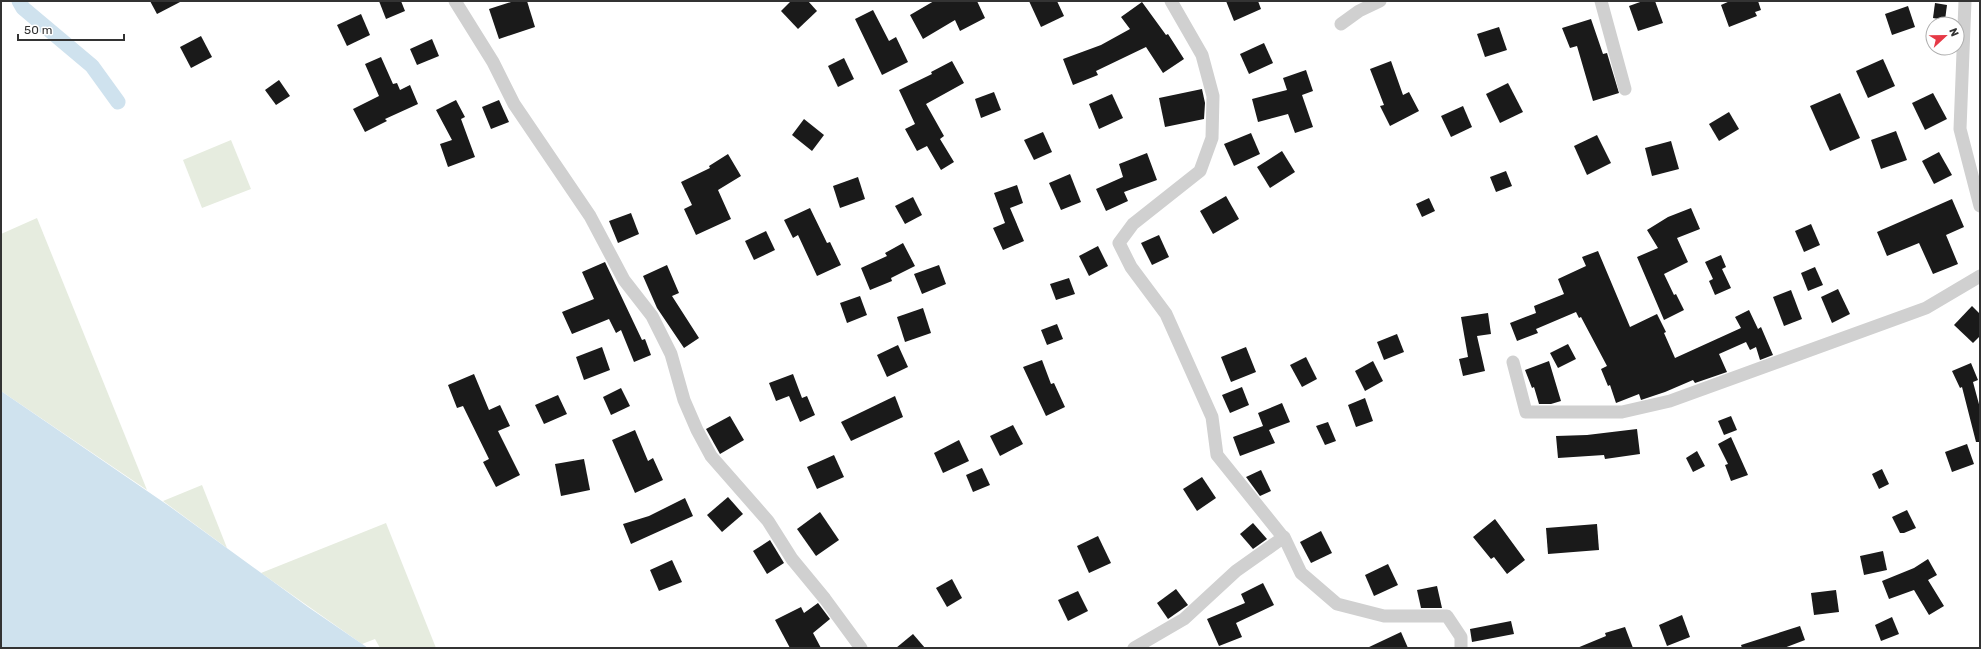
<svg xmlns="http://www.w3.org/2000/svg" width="1981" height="649" font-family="Rubik,sans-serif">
<rect width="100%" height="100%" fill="#fff"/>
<g fill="#e6ecdf">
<polygon points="231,140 251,189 202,208 183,160"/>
<polygon points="37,218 147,490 1,391 1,234"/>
<polygon points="202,485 227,548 163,501"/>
<polygon points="386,523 436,648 380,648 375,639 362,644 261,573"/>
</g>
<polygon fill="#cfe2ee" points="1,391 169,506 308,607 368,648 1,648"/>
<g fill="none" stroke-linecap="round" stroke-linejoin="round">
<polyline stroke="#cfe2ee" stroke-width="15" points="19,1 23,8 92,66 118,102"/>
</g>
<g fill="#1a1a1a">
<polygon points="150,1 182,1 157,14"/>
<polygon points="379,1 401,1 405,11 386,19"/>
<polygon points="514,1 527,1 535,27 499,39 489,9"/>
<polygon points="791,1 808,1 817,11 798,29 781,11"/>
<polygon points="934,1 977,1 985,18 960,31 955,20 923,39 910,15"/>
<polygon points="1029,1 1057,1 1064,16 1041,27"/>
<polygon points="1226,1 1258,1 1261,9 1234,21"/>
<polygon points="1643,1 1655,1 1663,23 1638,31 1629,6"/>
<polygon points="1730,1 1758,1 1761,10 1755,12 1757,16 1729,27 1721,5"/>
<polygon points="1142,2 1166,35 1168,34 1184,59 1163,73 1146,47 1096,71 1098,75 1073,85 1063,59 1101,45 1130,29 1121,17"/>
<polygon points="1935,3 1947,5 1945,20 1933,18"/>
<polygon points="1908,6 1915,27 1892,35 1885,14"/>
<polygon points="873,10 889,41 896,37 908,62 882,75 855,19"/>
<polygon points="361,14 370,35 347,46 337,25"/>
<polygon points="1591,19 1603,54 1607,53 1619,93 1593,101 1577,46 1570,48 1562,28"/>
<polygon points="1499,27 1507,50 1485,57 1477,34"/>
<polygon points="201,36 212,57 191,68 180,47"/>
<polygon points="432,39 439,56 417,65 410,49"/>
<polygon points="1264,43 1273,63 1249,74 1240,54"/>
<polygon points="381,57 393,84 397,83 400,90 410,85 418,104 385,119 387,121 365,132 353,109 379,96 365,64"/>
<polygon points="844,58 854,79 838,87 828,66"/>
<polygon points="1883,59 1895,86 1868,98 1856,71"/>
<polygon points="952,61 964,83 926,104 944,136 940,139 954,162 941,170 927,146 917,151 905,129 915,124 899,90 932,74 931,72"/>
<polygon points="1391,61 1403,95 1409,92 1419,111 1390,126 1380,106 1384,105 1370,69"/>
<polygon points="1306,70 1313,91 1302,95 1313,127 1295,133 1288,114 1258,122 1252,99 1287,90 1283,78"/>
<polygon points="279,80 290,96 276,105 265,90"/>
<polygon points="1508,83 1523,112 1500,123 1486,94"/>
<polygon points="1202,89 1205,103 1204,119 1165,127 1159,98"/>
<polygon points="994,92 1001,110 981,118 975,99"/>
<polygon points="1840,93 1860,138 1830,151 1810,106"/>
<polygon points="1933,93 1947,119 1925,130 1912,103"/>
<polygon points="1112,94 1123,118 1099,129 1089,104"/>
<polygon points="456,100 465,117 461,119 475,157 448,167 440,144 452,140 436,110"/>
<polygon points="499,100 509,122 491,129 482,107"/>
<polygon points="1463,106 1472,127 1451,137 1441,116"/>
<polygon points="1729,112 1739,129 1719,141 1709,124"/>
<polygon points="804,119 824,135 812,151 792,135"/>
<polygon points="1896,131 1907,160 1881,169 1871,140"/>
<polygon points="1043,132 1052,152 1034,160 1024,140"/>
<polygon points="1251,133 1260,154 1234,166 1224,144"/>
<polygon points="1597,135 1611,163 1587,175 1574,146"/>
<polygon points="1671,141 1679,169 1652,176 1645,148"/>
<polygon points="1282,151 1295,172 1270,188 1257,167"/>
<polygon points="1939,152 1952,175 1934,184 1922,161"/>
<polygon points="1147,153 1157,180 1124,192 1128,201 1106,211 1096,189 1123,177 1119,164"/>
<polygon points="728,154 741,176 718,190 731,219 696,235 684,209 692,205 681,182 710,168 709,166"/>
<polygon points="1506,171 1512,186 1496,192 1490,177"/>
<polygon points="1070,174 1081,202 1061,210 1049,183"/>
<polygon points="858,177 865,199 840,208 833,186"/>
<polygon points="1017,185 1023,203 1010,208 1024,241 1003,250 993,228 1005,223 994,193"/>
<polygon points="1226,196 1239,219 1213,234 1200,211"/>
<polygon points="913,197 922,215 905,224 895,206"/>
<polygon points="1429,198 1435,211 1422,217 1416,204"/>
<polygon points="1952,199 1964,227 1946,235 1958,264 1933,274 1919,243 1887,256 1877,232"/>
<polygon points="810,208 827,243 830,242 841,265 817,276 798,235 793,238 784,220"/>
<polygon points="1691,208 1700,229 1677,238 1688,262 1664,274 1674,295 1676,294 1684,310 1664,320 1637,257 1658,248 1647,230 1668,217"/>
<polygon points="631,213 639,234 618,243 609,221"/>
<polygon points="1811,224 1820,245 1804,252 1795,231"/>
<polygon points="766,231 775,250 754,260 745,241"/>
<polygon points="1159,235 1169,257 1152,265 1141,243"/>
<polygon points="903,243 915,266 891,278 892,281 870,290 861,268 887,256 885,253"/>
<polygon points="1098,246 1108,266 1089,276 1079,256"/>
<polygon points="1598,251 1630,327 1657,314 1666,332 1664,333 1675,358 1741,328 1735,317 1749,310 1758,329 1761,327 1773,355 1760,360 1756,347 1750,350 1746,342 1719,354 1727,372 1695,383 1693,380 1665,392 1641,400 1639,394 1616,403 1610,385 1608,386 1601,369 1607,366 1581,317 1579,318 1576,312 1536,329 1538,333 1517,341 1510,323 1536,313 1534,306 1564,294 1558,279 1586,266 1582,257"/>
<polygon points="1721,255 1726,267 1722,269 1731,288 1715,295 1709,281 1713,279 1705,262"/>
<polygon points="605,262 642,340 645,339 651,355 634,362 621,330 616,333 609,319 572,334 562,312 594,299 582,272"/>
<polygon points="667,265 679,293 672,296 699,338 684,348 657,308 643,276"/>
<polygon points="939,265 946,284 922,294 914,274"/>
<polygon points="1815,267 1823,285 1808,291 1801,273"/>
<polygon points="1069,278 1075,294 1056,300 1050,284"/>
<polygon points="1838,289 1850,314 1832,323 1821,297"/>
<polygon points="1791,290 1802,319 1784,326 1773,297"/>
<polygon points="860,296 867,315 847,323 840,303"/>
<polygon points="1972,306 1980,314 1980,336 1973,343 1954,325"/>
<polygon points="923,308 931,333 905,342 897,317"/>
<polygon points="1488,313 1491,334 1477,336 1485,371 1463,376 1459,359 1468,357 1461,317"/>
<polygon points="1057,324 1063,339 1047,345 1041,330"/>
<polygon points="1397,334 1404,352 1384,360 1377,342"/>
<polygon points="1568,344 1576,359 1558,368 1550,353"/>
<polygon points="898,345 908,367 887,377 877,355"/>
<polygon points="602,347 610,370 584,380 576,357"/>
<polygon points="1246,347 1256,372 1231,382 1221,357"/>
<polygon points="1306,357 1317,379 1302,387 1290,365"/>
<polygon points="1042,360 1051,384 1054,383 1065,407 1046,416 1023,367"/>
<polygon points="1373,361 1383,381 1365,391 1355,371"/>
<polygon points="1549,361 1561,401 1551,404 1539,404 1534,387 1532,388 1525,370"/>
<polygon points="1971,363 1978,380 1973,382 1980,408 1980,442 1976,442 1962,387 1960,388 1952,371"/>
<polygon points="474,374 489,410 500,405 510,426 498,431 520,475 496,487 483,462 489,459 463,406 457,408 448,385"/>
<polygon points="793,374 802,398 807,396 815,415 800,422 789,396 776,401 769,383"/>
<polygon points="1242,387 1249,405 1230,413 1222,395"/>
<polygon points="621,388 630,406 611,415 603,397"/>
<polygon points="558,395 567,414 544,424 535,405"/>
<polygon points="895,396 903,417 851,441 841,422"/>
<polygon points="1365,398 1373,421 1356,427 1348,405"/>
<polygon points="1282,403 1290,422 1269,430 1275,443 1240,456 1233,437 1263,426 1258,413"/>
<polygon points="730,416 744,440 720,454 706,429"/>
<polygon points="1731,416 1737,430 1724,435 1718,421"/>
<polygon points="1328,422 1336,441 1325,445 1316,426"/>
<polygon points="1013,425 1023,444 1000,456 990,436"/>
<polygon points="1637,429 1640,454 1605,459 1604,455 1558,458 1556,436 1587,435"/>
<polygon points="635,430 648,461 653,458 663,480 635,493 612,440"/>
<polygon points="1731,437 1748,475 1731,481 1725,465 1728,464 1718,444"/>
<polygon points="959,440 969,461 943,473 934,453"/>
<polygon points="1967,444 1974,464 1952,472 1945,452"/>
<polygon points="1697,451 1705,466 1693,472 1686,458"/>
<polygon points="834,455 844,477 817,489 807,467"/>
<polygon points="584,459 590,490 561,496 555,464"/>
<polygon points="982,468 990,485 973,492 966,475"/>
<polygon points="1882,469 1889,484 1879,489 1872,474"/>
<polygon points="1261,470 1271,491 1260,496 1246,477"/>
<polygon points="1202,477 1216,498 1197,511 1183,489"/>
<polygon points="728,497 743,514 722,532 707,515"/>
<polygon points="685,498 693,516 631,544 623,524 649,516"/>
<polygon points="1907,510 1916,528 1904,533 1900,533 1892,517"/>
<polygon points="820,512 839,540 816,556 797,529"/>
<polygon points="1495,519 1525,560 1507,574 1494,557 1491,559 1473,537"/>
<polygon points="1253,523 1267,539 1253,549 1240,534"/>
<polygon points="1597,524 1599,550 1548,554 1546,528"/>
<polygon points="1321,531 1332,553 1311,563 1300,542"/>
<polygon points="1098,536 1111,563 1089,573 1077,546"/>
<polygon points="770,540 784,563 767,574 753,551"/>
<polygon points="1883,551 1887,570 1864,575 1860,556"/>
<polygon points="1928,559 1937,575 1928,580 1944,606 1929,615 1914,590 1889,599 1882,581 1914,568"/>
<polygon points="672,560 682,582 659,591 650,570"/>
<polygon points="1388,564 1398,585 1374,596 1365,575"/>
<polygon points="952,579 962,598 947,607 936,588"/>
<polygon points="1263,583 1274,605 1236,623 1242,637 1219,646 1207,619 1245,603 1241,594"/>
<polygon points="1437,586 1442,608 1421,608 1417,590"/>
<polygon points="1176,589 1188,605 1168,619 1157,603"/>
<polygon points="1836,590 1839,612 1814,615 1811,593"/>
<polygon points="1078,591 1088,611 1068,621 1058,600"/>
<polygon points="818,603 830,619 813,633 821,648 790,648 775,620 801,607 804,613"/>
<polygon points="1682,615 1690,637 1667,646 1659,625"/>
<polygon points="1892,617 1899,634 1881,641 1875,625"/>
<polygon points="1511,621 1514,634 1472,642 1470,629"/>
<polygon points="1800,626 1805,640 1784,648 1742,648 1741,645"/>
<polygon points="1625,627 1633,648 1577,648 1606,636 1605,633"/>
<polygon points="1401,632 1408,648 1367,648"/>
<polygon points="913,634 925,648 896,648"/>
</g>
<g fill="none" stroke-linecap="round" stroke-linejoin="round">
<g stroke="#d0d0d0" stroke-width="13">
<polyline points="455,1 493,62 514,104 590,216 624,280 652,316 671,354 684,400 697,430 711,456 768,521 792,559 825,599 861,648"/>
<polyline points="1171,1 1202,55 1213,96 1212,138 1200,171 1133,224 1119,243 1131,267 1166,314 1212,417 1217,455 1283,537"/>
<polyline points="1601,1 1625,89"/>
<polyline points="1965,1 1960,129 1980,206"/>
<polyline points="1341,24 1359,11 1380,1"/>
<polyline points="1513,362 1526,412 1622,412 1670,401 1926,308 1980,276"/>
<polyline points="1134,648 1184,619 1236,571 1284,537 1301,573 1337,604 1384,616 1447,616 1461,637 1461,648"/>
</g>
</g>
<rect width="1981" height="649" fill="none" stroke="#333333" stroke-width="4"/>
<g transform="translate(1945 36) rotate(68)"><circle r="19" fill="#ffffff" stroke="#adadad"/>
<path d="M0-3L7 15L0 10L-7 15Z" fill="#e63946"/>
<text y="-6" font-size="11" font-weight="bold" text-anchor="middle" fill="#333333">N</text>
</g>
<path d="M18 34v6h106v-6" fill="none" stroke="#333333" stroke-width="2"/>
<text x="24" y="34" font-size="12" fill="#333333" stroke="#ffffff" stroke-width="3" paint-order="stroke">50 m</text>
</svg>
